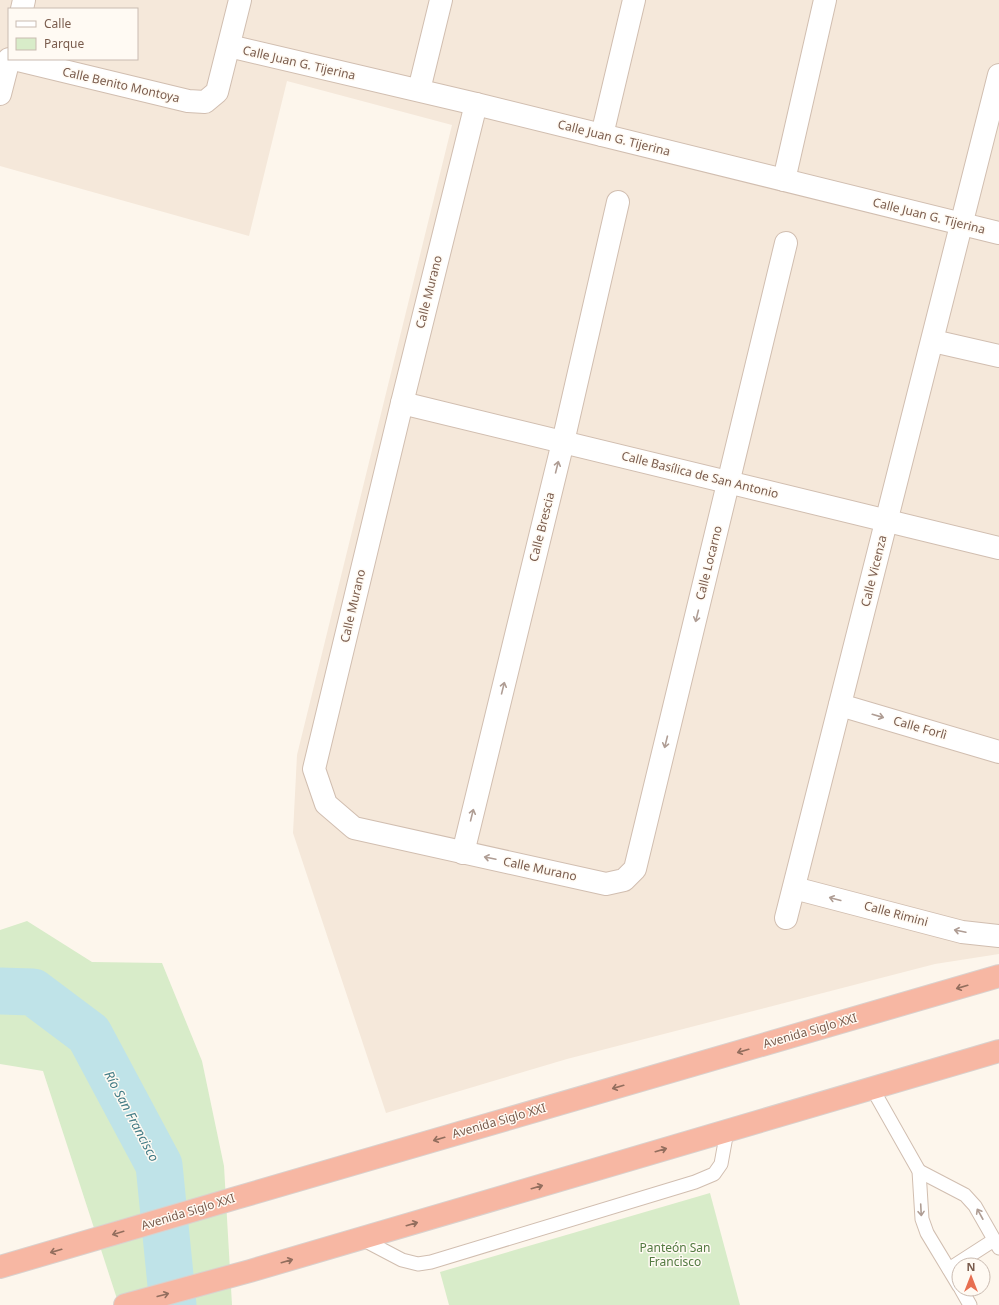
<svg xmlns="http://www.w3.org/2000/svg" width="999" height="1305" font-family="'Noto Sans',sans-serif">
<rect width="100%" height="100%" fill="#fdf6ec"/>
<path fill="#f5e8da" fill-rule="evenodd" d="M 0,0 L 999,0 L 999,954 L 935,964 L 567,1059 L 386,1113 L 293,833 L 297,755 L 452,125 L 287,81 L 249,236 L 0,166 ZM 9,9 L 137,9 L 137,59 L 9,59 Z"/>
<g fill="#d8ecc9">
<polygon points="27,921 92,962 162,963 202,1061 224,1166 232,1305 119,1305 43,1071 0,1064 0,930"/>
<polygon points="710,1193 740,1305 449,1305 440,1272"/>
</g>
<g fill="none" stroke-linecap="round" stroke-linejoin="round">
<polyline stroke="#bfe3e8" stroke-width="47" points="0,991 33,992 89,1034 159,1165 173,1305"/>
<g stroke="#d1beb0" stroke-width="15">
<g id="lane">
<polyline points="872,1088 919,1171 922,1219 927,1233 959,1286"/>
<polyline points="919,1171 965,1195 975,1206 999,1248"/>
<polyline points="362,1239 402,1260 418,1264 431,1262 695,1182 714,1174 721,1164 727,1131"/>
<polyline points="949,1269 994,1240"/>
<polyline points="961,1289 970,1305"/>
</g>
</g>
<g stroke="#d1beb0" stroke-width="24">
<g id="street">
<polyline points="22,9 24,0"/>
<polyline points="229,46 476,104 999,233"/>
<polyline points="14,59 188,101 205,102 217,92 240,0"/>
<polyline points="419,90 441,0"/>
<polyline points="0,94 9,59"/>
<polyline points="476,104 402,403 314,769 326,804 354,828 606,884 624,880 635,869 786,243"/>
<polyline points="602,135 634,0"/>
<polyline points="784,180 825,0"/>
<polyline points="933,341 999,356"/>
<polyline points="402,403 999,548"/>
<polyline points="840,705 999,752"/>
<polyline points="463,853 563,442 618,202"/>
<polyline points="794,888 962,932 999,936"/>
<polyline points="786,918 999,75"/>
</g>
</g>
<g stroke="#dad1cd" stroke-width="24">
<g id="highway">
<polyline points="0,1267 236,1198 999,976"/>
<polyline points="125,1305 250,1271 999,1051"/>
</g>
</g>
<use href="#lane" stroke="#fff" stroke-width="13"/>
<use href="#street" stroke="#fff" stroke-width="22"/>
<use href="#highway" stroke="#f7b7a3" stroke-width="22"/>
</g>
<defs><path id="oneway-shaft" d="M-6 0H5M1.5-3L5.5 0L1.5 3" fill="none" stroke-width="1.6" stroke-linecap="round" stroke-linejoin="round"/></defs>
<g stroke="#af9d94">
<use href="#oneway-shaft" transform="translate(557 467) rotate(-76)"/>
<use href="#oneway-shaft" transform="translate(697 616) rotate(104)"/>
<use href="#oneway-shaft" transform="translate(503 688) rotate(-76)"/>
<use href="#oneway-shaft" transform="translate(878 716) rotate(16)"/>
<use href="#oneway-shaft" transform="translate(666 742) rotate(104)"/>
<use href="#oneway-shaft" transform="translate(472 815) rotate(-76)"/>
<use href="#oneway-shaft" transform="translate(490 858) rotate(-168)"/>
<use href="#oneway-shaft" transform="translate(835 899) rotate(-165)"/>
<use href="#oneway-shaft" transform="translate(960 931) rotate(-168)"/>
<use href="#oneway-shaft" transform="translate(921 1210) rotate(87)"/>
<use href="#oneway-shaft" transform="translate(980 1214) rotate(-119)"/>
</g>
<g stroke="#936e5e">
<use href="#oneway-shaft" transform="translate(962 987) rotate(164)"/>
<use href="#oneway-shaft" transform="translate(743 1051) rotate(164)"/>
<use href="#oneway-shaft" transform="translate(618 1087) rotate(164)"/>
<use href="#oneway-shaft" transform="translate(439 1139) rotate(164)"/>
<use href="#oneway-shaft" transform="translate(661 1150) rotate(-16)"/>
<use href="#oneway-shaft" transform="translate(537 1187) rotate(-16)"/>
<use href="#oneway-shaft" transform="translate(412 1224) rotate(-16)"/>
<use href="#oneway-shaft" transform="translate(118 1233) rotate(163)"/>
<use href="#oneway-shaft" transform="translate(56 1251) rotate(164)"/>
<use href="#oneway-shaft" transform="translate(287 1261) rotate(-16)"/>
<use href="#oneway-shaft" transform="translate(163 1295) rotate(-15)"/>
</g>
<g text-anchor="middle" stroke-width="3" stroke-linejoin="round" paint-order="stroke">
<g font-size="12" fill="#7a5c4d" stroke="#fffaf3">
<text transform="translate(299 63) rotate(13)" y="4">Calle Juan G. Tijerina</text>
<text transform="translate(121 85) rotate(13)" y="4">Calle Benito Montoya</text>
<text transform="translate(614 138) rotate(14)" y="4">Calle Juan G. Tijerina</text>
<text transform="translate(929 216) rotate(14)" y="4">Calle Juan G. Tijerina</text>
<text transform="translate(429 292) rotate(-76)" y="4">Calle Murano</text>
<text transform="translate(700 475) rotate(14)" y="4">Calle Basílica de San Antonio</text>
<text transform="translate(542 527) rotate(-76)" y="4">Calle Brescia</text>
<text transform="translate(709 563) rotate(-76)" y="4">Calle Locarno</text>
<text transform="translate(874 571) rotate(-76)" y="4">Calle Vicenza</text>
<text transform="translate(353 606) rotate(-77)" y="4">Calle Murano</text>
<text transform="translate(920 728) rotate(16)" y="4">Calle Forlì</text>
<text transform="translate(540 869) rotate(12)" y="4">Calle Murano</text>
<text transform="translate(896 914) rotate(15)" y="4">Calle Rimini</text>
<text transform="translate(810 1031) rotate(-16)" y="4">Avenida Siglo XXI</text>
<text transform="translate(499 1121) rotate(-16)" y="4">Avenida Siglo XXI</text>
<text transform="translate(188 1212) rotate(-17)" y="4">Avenida Siglo XXI</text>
</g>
<g font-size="12" fill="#537a41" stroke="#fffaf3">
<text x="675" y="1252">Panteón San<tspan x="675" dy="14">Francisco</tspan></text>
</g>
<g font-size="13" font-style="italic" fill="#437c86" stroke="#fffaf3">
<text transform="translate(132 1116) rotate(62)" y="5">Río San Francisco</text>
</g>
</g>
<rect x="8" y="8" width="130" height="52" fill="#fffaf3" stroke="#cabbb1"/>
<rect x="16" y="21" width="20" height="6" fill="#ffffff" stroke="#cabbb1"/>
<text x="44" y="28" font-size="12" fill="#7a5c4d">Calle</text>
<rect x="16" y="38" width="20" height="12" fill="#d8ecc9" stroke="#cabbb1"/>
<text x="44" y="48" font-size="12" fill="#7a5c4d">Parque</text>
<g transform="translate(971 1277)"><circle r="19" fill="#fffaf3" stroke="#cabbb1"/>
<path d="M0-3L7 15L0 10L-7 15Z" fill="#e76f51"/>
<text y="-6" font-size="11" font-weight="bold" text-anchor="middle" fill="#7a5c4d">N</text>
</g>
</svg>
